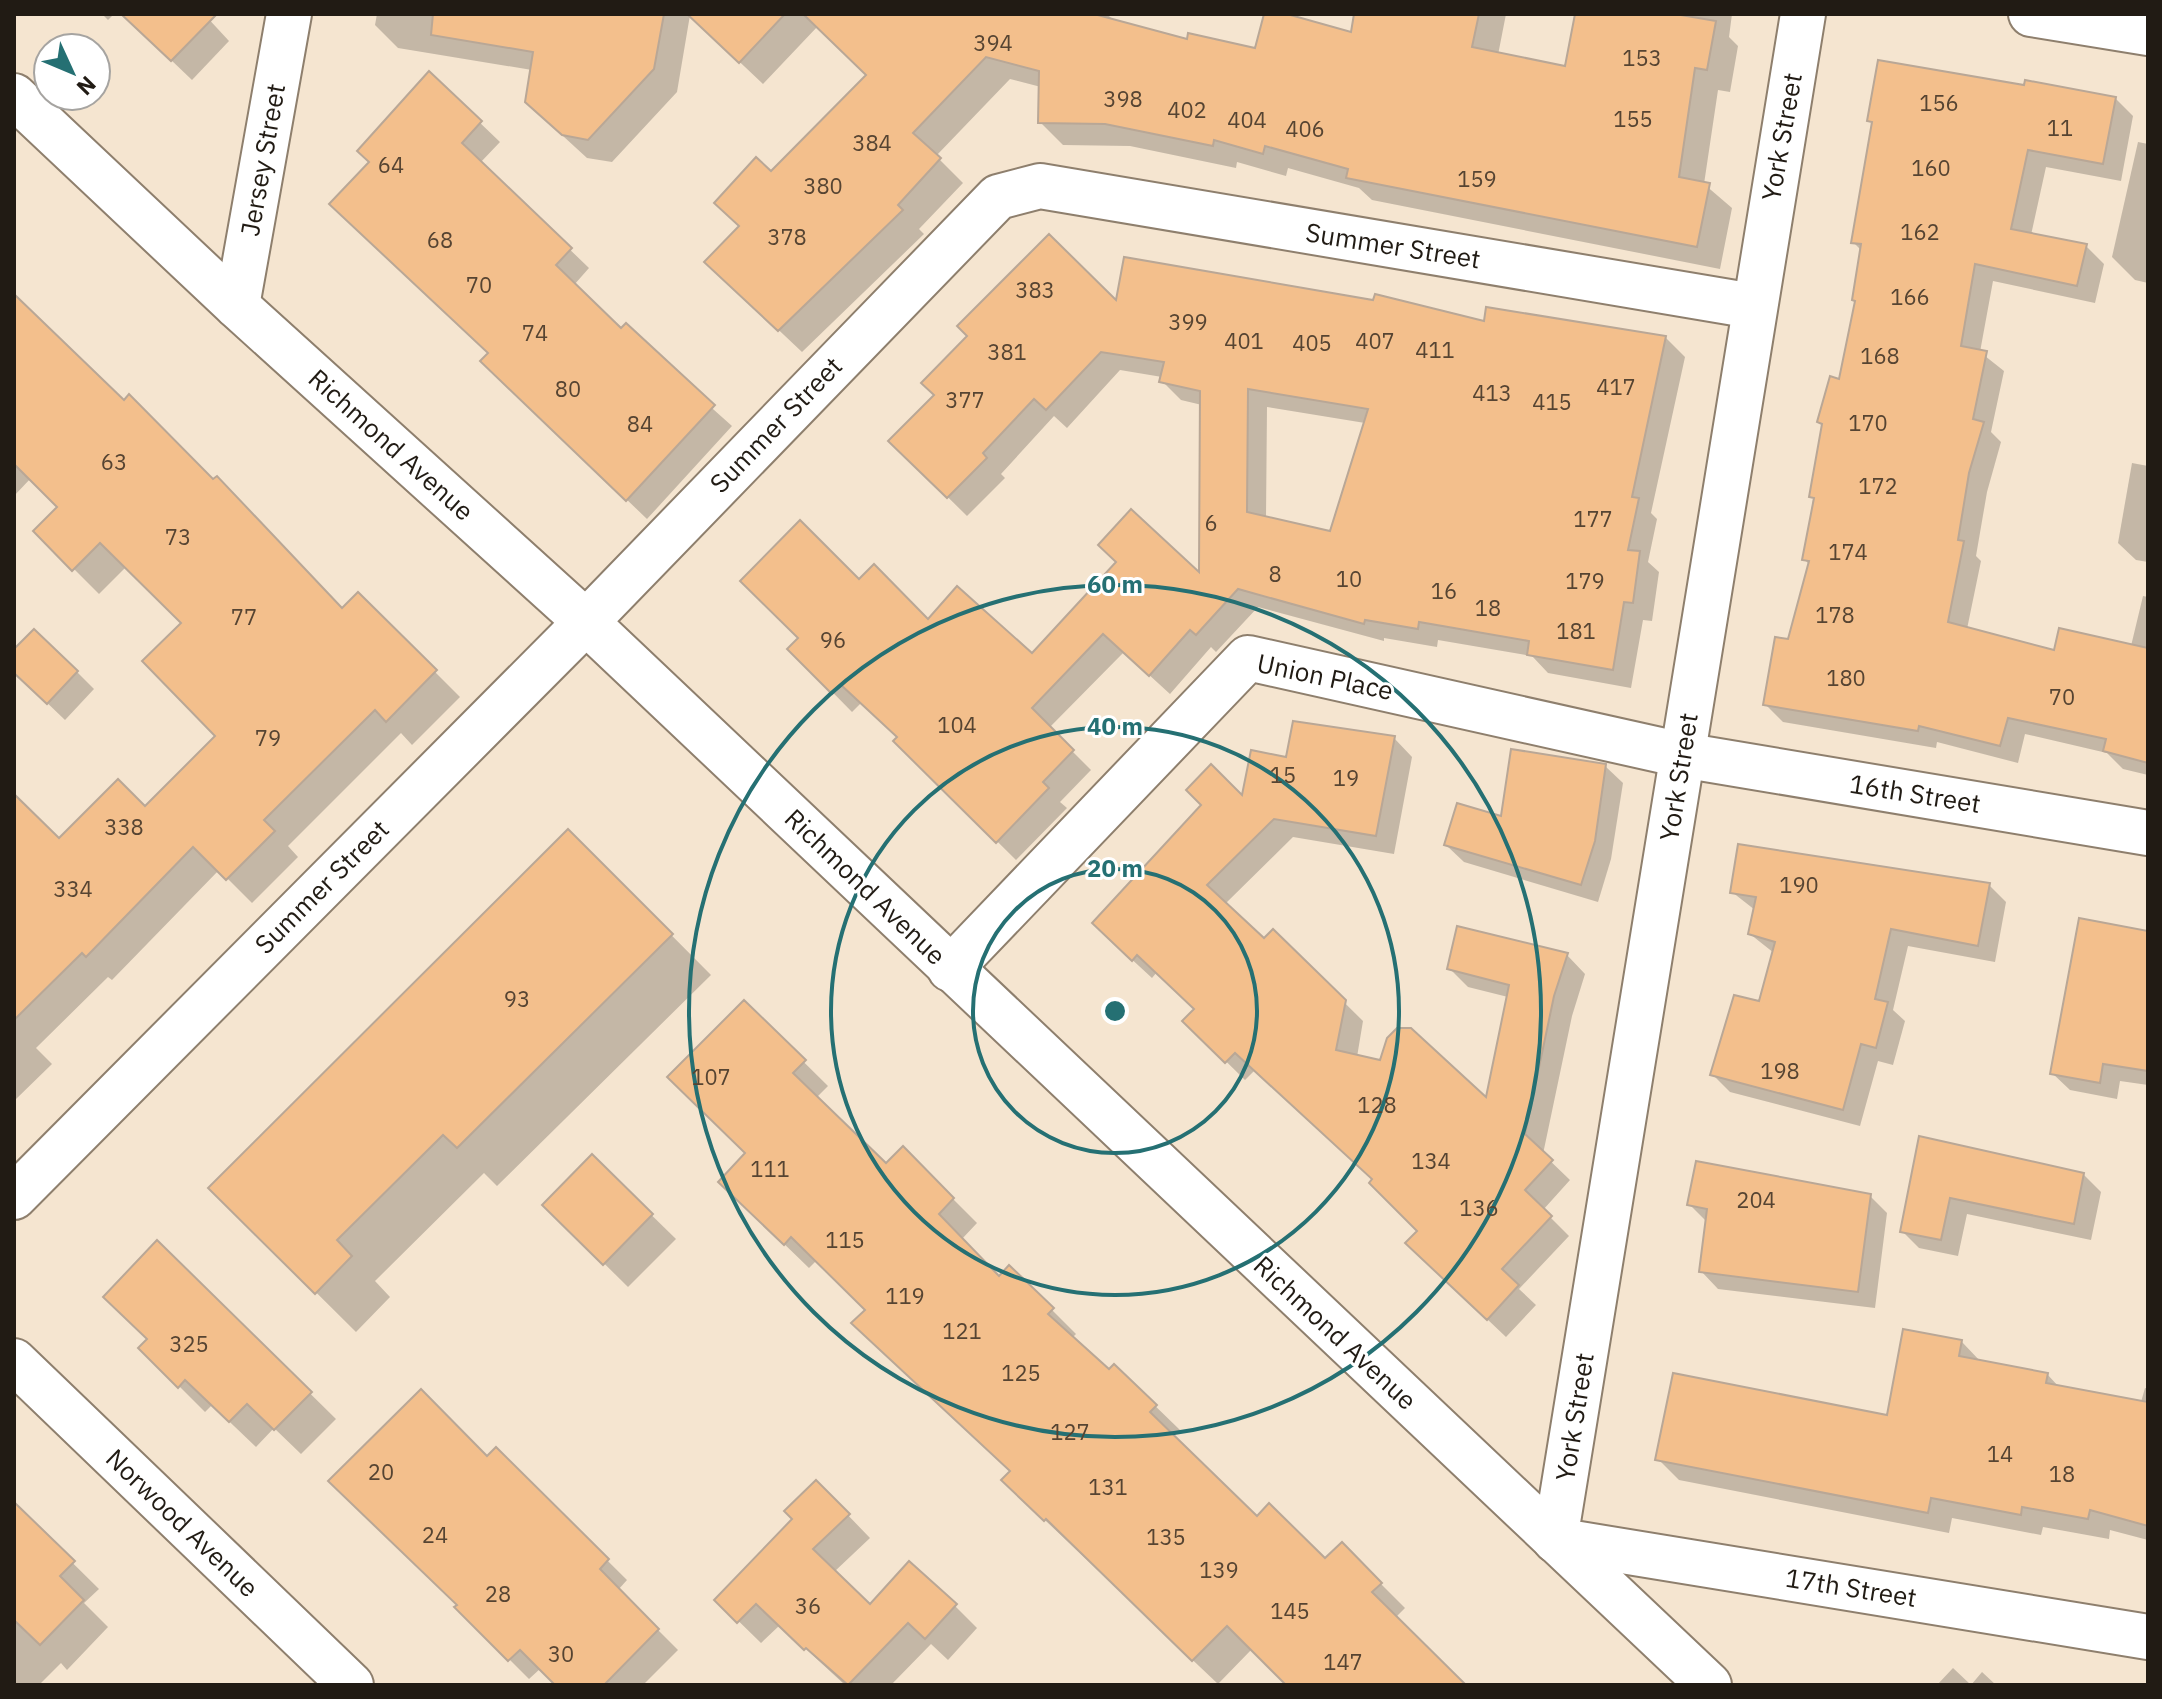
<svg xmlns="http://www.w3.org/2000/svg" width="2162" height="1699" font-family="'IBM Plex Sans',sans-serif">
<rect width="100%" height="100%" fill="#f5e5d0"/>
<g fill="#0003" fill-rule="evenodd">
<polygon points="102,14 114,14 108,20"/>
<polygon points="123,14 204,14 229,41 192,80"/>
<polygon points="377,14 1107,14 1115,22 1189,41 1256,50 1266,14 1280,14 1352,35 1356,14 1506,14 1498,55 1567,68 1577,14 1732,14 1729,37 1738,46 1730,92 1718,90 1704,184 1732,208 1720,269 1372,200 1359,188 1288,168 1286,176 1237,162 1236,168 1130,146 1063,145 1040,122 1041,87 1010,79 936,156 963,183 919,229 924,234 802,352 730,284 741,227 771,173 868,76 818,26 763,84 690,15 677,92 612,162 587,158 551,125 532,70 398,48 375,25"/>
<polygon points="429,74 500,142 480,163 589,268 574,285 732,426 647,519 502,380 490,353 371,162"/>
<polygon points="2026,88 2115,98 2133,116 2121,181 2046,167 2031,235 2086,246 2104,264 2095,303 1993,281 1980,352 2004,371 1991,432 2001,442 1987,492 1976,556 1981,561 1967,629 2055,653 2131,646 2143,596 2148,597 2148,775 2123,769 2107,753 2025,734 2018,763 1937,742 1936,748 1783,722 1765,704 1789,641 1810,565 1804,559 1824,426 1819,421 1840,381 1857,302 1862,251 1853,242 1874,125 1869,120"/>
<polygon points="2138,142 2148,144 2148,283 2135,280 2112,257"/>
<path d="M 1117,304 L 1666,338 L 1685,357 L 1651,513 L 1657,519 L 1648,562 L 1659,572 L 1652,621 L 1643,620 L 1631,688 L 1548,673 L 1532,656 L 1438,640 L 1437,647 L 1384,638 L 1384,641 L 1258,607 L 1216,652 L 1211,647 L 1170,694 L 1124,652 L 1049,728 L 1091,770 L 1060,802 L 1067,808 L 1016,860 L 896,741 L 899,738 L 861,703 L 852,712 L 790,649 L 859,582 L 928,621 L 1032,656 L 1201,576 L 1202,405 L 1181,400 L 1162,381 L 1162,377 L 1120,370 L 1067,428 L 1054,416 L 1001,474 L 1005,478 L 967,516 L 891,441 ZM 1267,407 L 1365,423 L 1332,533 L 1266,518 Z"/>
<polygon points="14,329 342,610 358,595 460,697 412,745 401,733 288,846 298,857 252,903 219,870 112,980 108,977 36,1048 52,1064 14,1101 14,812 59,841 145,808 218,736 184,623 127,566 99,594 36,531 60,507 31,478 14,496"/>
<polygon points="2132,463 2148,466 2148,562 2136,560 2118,543"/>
<polygon points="14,652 77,672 94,689 65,720 14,671"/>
<polygon points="1394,738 1412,757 1394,854 1293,837 1225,904 1264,941 1273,932 1363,1021 1357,1057 1488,1101 1508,997 1468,987 1449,968 1567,955 1585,974 1572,1016 1543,1154 1570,1180 1543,1210 1569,1236 1519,1289 1536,1305 1506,1337 1427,1262 1420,1231 1374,1180 1255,1070 1245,1080 1185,1021 1197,1009 1157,972 1152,978 1113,942 1244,799 1288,759"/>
<polygon points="1605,766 1623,783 1611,859 1598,902 1464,862 1446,845"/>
<polygon points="568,831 711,975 497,1186 484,1173 375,1281 390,1297 356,1332 211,1188"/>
<polygon points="1989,885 2006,902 1995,962 1908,946 1893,1010 1905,1021 1893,1065 1878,1061 1860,1126 1730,1092 1712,1074 1760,1004 1774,953 1750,934 1755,910 1732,892"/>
<polygon points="2148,932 2148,1085 2120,1081 2117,1099 2070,1090 2052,1073"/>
<polygon points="744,1003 828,1086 816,1098 886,1165 903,1149 977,1223 961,1240 999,1278 1010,1268 1076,1334 1072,1338 1109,1372 1115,1367 1180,1430 1173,1437 1257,1519 1325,1561 1342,1545 1405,1608 1396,1617 1466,1685 1289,1685 1252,1649 1218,1684 1028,1504 1012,1472 867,1310 817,1260 809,1268 745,1206 747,1154"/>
<polygon points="1920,1138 2083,1174 2101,1192 2091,1240 1967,1214 1958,1256 1919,1248 1902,1231"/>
<polygon points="592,1157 676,1239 628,1287 545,1205"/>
<polygon points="1870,1196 1887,1213 1875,1308 1718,1289 1701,1271 1707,1222 1690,1205"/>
<polygon points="157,1243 336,1419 301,1454 274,1428 256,1447 212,1405 205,1412 141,1348 149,1340"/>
<polygon points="1962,1342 1981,1362 2047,1374 2059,1387 2141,1402 2145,1388 2148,1389 2148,1540 2110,1530 2109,1539 2043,1527 2041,1535 1952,1518 1949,1533 1679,1480 1658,1459 1888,1417"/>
<polygon points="496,1450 627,1580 618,1590 678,1650 643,1685 558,1685 541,1668 529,1679 457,1607 487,1458"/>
<polygon points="816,1482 870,1538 834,1572 870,1607 955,1606 977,1628 948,1660 931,1644 891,1685 845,1685 780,1625 761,1643 717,1600 795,1519"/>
<polygon points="14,1505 99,1589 84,1603 108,1627 67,1670 61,1663 39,1685 14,1685"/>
<polygon points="1953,1668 1971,1685 1982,1672 1996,1685 1937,1685"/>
</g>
<g fill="#f3bf8c" stroke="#b9a796" stroke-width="2" fill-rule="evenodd">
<polygon points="121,14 217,14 171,61"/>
<polygon points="433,14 664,14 654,69 588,140 562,135 525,102 533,52 431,35"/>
<polygon points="687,14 785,14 739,63"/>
<polygon points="803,14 1094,14 1187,39 1188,33 1255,48 1264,14 1287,14 1351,32 1354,14 1479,14 1472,47 1565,66 1575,14 1675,14 1716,21 1707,70 1695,68 1679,177 1710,183 1697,247 1346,178 1348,169 1265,146 1263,154 1214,140 1213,146 1105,124 1038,123 1039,71 986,57 913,133 941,158 898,205 903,210 778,331 704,262 739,226 714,203 756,157 771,171 866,75"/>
<polygon points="1878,60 2024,85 2025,80 2116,97 2103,164 2028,150 2011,229 2087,244 2077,286 1975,264 1961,346 1987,351 1973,419 1984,422 1969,473 1958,540 1964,541 1948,622 2054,650 2059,628 2148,648 2148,763 2103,751 2106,739 2008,718 2000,746 1919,726 1918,731 1763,705 1775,637 1788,639 1809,561 1802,560 1814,498 1809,497 1822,424 1817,422 1830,376 1839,379 1855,301 1852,300 1861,244 1851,243 1872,122 1867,121"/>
<polygon points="429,71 482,121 462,143 572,248 556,265 621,328 626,323 715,405 626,501 480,361 488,353 329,204 369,162 357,151"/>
<path d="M 1049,234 L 1116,300 L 1124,257 L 1373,300 L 1375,294 L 1484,321 L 1486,307 L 1666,336 L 1632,497 L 1639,498 L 1628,550 L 1640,551 L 1633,603 L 1624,602 L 1613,670 L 1527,655 L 1529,641 L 1419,622 L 1418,629 L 1365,620 L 1364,624 L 1238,589 L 1196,635 L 1190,630 L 1149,676 L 1103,634 L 1032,708 L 1074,750 L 1043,782 L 1049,788 L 996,843 L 893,741 L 897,737 L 841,685 L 832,694 L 787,649 L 798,638 L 740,581 L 800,520 L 859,579 L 874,564 L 928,619 L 957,586 L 1032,653 L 1116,562 L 1098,545 L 1131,509 L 1199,572 L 1200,391 L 1159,382 L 1164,362 L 1101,352 L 1046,410 L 1034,399 L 983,453 L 987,458 L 947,498 L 888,441 L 934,395 L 921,383 L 967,336 L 957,326 ZM 1248,389 L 1368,409 L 1330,531 L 1247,512 Z"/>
<polygon points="14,294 124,400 129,394 213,479 217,476 342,608 358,592 437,670 386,722 375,710 264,820 275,831 226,880 193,847 86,957 82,953 14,1020 14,794 59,838 118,779 145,806 215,736 142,661 181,623 100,543 72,571 33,531 57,507 14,464"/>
<polygon points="34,629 78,671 47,704 14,673 14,649"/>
<polygon points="1293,721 1395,736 1376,836 1274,819 1207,885 1264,938 1273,929 1346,1000 1336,1050 1380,1060 1387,1038 1397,1028 1411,1028 1486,1097 1509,985 1447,969 1457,926 1568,953 1554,996 1525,1134 1553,1160 1525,1190 1552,1216 1502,1269 1519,1285 1487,1320 1405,1243 1417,1231 1369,1183 1372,1179 1235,1053 1225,1063 1182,1021 1194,1009 1137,955 1132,961 1092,923 1201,805 1186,790 1211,764 1242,795 1251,750 1286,757"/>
<polygon points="1511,749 1606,764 1595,841 1581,885 1444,845 1457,803 1501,816"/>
<polygon points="568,829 673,934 457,1148 443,1135 337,1240 352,1256 315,1294 208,1188"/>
<polygon points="1738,844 1990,883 1978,946 1891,929 1875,999 1888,1002 1876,1048 1861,1044 1843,1110 1710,1075 1734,995 1759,1001 1775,942 1748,934 1756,897 1730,893"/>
<polygon points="2079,918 2148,931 2148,1071 2103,1064 2100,1083 2050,1074"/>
<polygon points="744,1000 806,1060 793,1073 886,1163 903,1146 954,1198 939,1214 999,1276 1009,1265 1054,1308 1048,1314 1109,1369 1114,1364 1157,1405 1150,1412 1257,1516 1269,1503 1325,1558 1342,1542 1382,1583 1372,1592 1466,1685 1286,1685 1227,1626 1192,1661 1046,1519 1044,1521 1001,1480 1010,1471 851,1323 865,1310 791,1237 784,1245 718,1182 745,1153 667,1077"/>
<polygon points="1919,1136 2084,1173 2074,1224 1950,1198 1941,1240 1900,1232"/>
<polygon points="592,1154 653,1214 603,1265 542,1205"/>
<polygon points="1696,1161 1871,1194 1858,1292 1699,1272 1707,1209 1687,1205"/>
<polygon points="157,1240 312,1392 274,1430 247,1404 229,1422 185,1380 178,1388 138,1348 147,1339 103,1297"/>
<polygon points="1903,1329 1962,1340 1959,1356 2048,1373 2046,1383 2148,1402 2148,1526 2090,1510 2088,1519 2022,1507 2021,1515 1931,1498 1928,1513 1655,1460 1673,1373 1887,1415"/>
<polygon points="421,1389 487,1456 496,1447 609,1559 600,1569 659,1629 604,1685 555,1685 520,1650 508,1661 454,1607 457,1605 328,1481"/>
<polygon points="816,1480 850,1514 813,1549 870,1604 909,1561 957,1604 925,1639 908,1623 848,1685 806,1648 804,1650 756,1604 737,1623 714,1600 792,1519 784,1511"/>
<polygon points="14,1502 75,1561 60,1576 84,1600 40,1645 14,1620"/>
</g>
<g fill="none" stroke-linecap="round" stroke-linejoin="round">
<g stroke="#8e7f6d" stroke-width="48">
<g id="minor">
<polyline points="1803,14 1555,1540 2148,1637"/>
<polyline points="2031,14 2148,33"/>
<polyline points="237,306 289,14"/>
<polyline points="586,622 998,197 1040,186 1753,306"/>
<polyline points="950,969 1248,658 1682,755 2148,833"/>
<polyline points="14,1361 351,1685"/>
</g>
</g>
<g stroke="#8e7f6d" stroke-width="48">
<g id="tertiary">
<polyline points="14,96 237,306 586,622 1709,1685"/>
<polyline points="14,1197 586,622"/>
</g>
</g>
<use href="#minor" stroke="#fff" stroke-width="44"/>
<use href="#tertiary" stroke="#fff" stroke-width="44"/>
</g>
<g fill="none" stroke="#257073" stroke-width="4">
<circle cx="1115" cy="1011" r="142"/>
<circle cx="1115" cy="1011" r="284"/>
<circle cx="1115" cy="1011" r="426"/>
</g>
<g text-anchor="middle" stroke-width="6" stroke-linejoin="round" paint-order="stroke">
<g font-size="22" fill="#564432">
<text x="993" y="51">394</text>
<text x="1642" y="66">153</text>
<text x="1123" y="107">398</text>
<text x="1939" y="111">156</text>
<text x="1187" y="118">402</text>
<text x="1633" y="127">155</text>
<text x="1247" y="128">404</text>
<text x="2060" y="136">11</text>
<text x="1305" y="137">406</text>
<text x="872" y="151">384</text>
<text x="391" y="173">64</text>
<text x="1931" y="176">160</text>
<text x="1477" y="187">159</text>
<text x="823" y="194">380</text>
<text x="1920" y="240">162</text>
<text x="787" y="245">378</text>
<text x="440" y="248">68</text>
<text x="479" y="293">70</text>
<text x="1035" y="298">383</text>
<text x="1910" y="305">166</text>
<text x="1188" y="330">399</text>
<text x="535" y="341">74</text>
<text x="1244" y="349">401</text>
<text x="1375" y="349">407</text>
<text x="1312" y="351">405</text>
<text x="1435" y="358">411</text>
<text x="1007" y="360">381</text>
<text x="1880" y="364">168</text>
<text x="1616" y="395">417</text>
<text x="568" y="397">80</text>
<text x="1492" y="401">413</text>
<text x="965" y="408">377</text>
<text x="1552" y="410">415</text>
<text x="1868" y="431">170</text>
<text x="640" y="432">84</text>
<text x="114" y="470">63</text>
<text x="1878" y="494">172</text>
<text x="1593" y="527">177</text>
<text x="1211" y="531">6</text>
<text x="178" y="545">73</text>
<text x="1848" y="560">174</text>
<text x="1275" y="582">8</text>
<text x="1349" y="587">10</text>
<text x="1585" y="589">179</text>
<text x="1444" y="599">16</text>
<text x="1488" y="616">18</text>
<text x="1835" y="623">178</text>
<text x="244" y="625">77</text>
<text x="1576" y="639">181</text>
<text x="833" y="648">96</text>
<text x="1846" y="686">180</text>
<text x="2062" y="705">70</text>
<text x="957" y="733">104</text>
<text x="268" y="746">79</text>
<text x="1283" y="783">15</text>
<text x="1346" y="786">19</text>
<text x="124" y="835">338</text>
<text x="1799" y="893">190</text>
<text x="73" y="897">334</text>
<text x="517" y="1007">93</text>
<text x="1780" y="1079">198</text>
<text x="711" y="1085">107</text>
<text x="1377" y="1113">128</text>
<text x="1431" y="1169">134</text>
<text x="770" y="1177">111</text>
<text x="1756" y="1208">204</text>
<text x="1479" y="1216">136</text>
<text x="845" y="1248">115</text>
<text x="905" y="1304">119</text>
<text x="962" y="1339">121</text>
<text x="189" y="1352">325</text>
<text x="1021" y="1381">125</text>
<text x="1070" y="1440">127</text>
<text x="2000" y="1462">14</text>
<text x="381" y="1480">20</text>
<text x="2062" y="1482">18</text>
<text x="1108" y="1495">131</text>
<text x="435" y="1543">24</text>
<text x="1166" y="1545">135</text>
<text x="1219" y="1578">139</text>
<text x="498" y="1602">28</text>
<text x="808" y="1614">36</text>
<text x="1290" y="1619">145</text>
<text x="561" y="1662">30</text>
<text x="1343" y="1670">147</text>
</g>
<g font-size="26" fill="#211b14" stroke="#fff">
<text transform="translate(1782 137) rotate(-80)" y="9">York Street</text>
<text transform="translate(263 160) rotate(-80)" y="9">Jersey Street</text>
<text transform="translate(1393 246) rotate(9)" y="9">Summer Street</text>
<text transform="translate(776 425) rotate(-46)" y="9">Summer Street</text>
<text transform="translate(391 445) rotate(42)" y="9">Richmond Avenue</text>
<text transform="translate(1325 677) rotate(12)" y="9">Union Place</text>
<text transform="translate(1679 777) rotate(-81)" y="9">York Street</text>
<text transform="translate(1915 794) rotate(9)" y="9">16th Street</text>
<text transform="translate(322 887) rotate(-45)" y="9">Summer Street</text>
<text transform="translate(865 887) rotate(44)" y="9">Richmond Avenue</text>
<text transform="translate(1335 1333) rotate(43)" y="9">Richmond Avenue</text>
<text transform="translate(1575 1417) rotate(-81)" y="9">York Street</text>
<text transform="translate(182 1523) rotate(44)" y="9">Norwood Avenue</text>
<text transform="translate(1851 1588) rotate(9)" y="9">17th Street</text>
</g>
</g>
<circle cx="1115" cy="1011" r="12" fill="#257073" stroke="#fff" stroke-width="4"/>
<g font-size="24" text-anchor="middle" font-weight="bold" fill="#257073" stroke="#fff" stroke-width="6" stroke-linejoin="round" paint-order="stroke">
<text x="1115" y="593">60 m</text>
<text x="1115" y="735">40 m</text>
<text x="1115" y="877">20 m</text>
</g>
<rect width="2162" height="1699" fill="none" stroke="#211b14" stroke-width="32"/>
<g transform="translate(72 72) rotate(134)"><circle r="38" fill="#ffffff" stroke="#a6a4a1" stroke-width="2"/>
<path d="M0-6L14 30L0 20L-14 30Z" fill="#257073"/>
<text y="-12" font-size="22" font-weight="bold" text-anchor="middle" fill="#211b14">N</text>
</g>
</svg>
